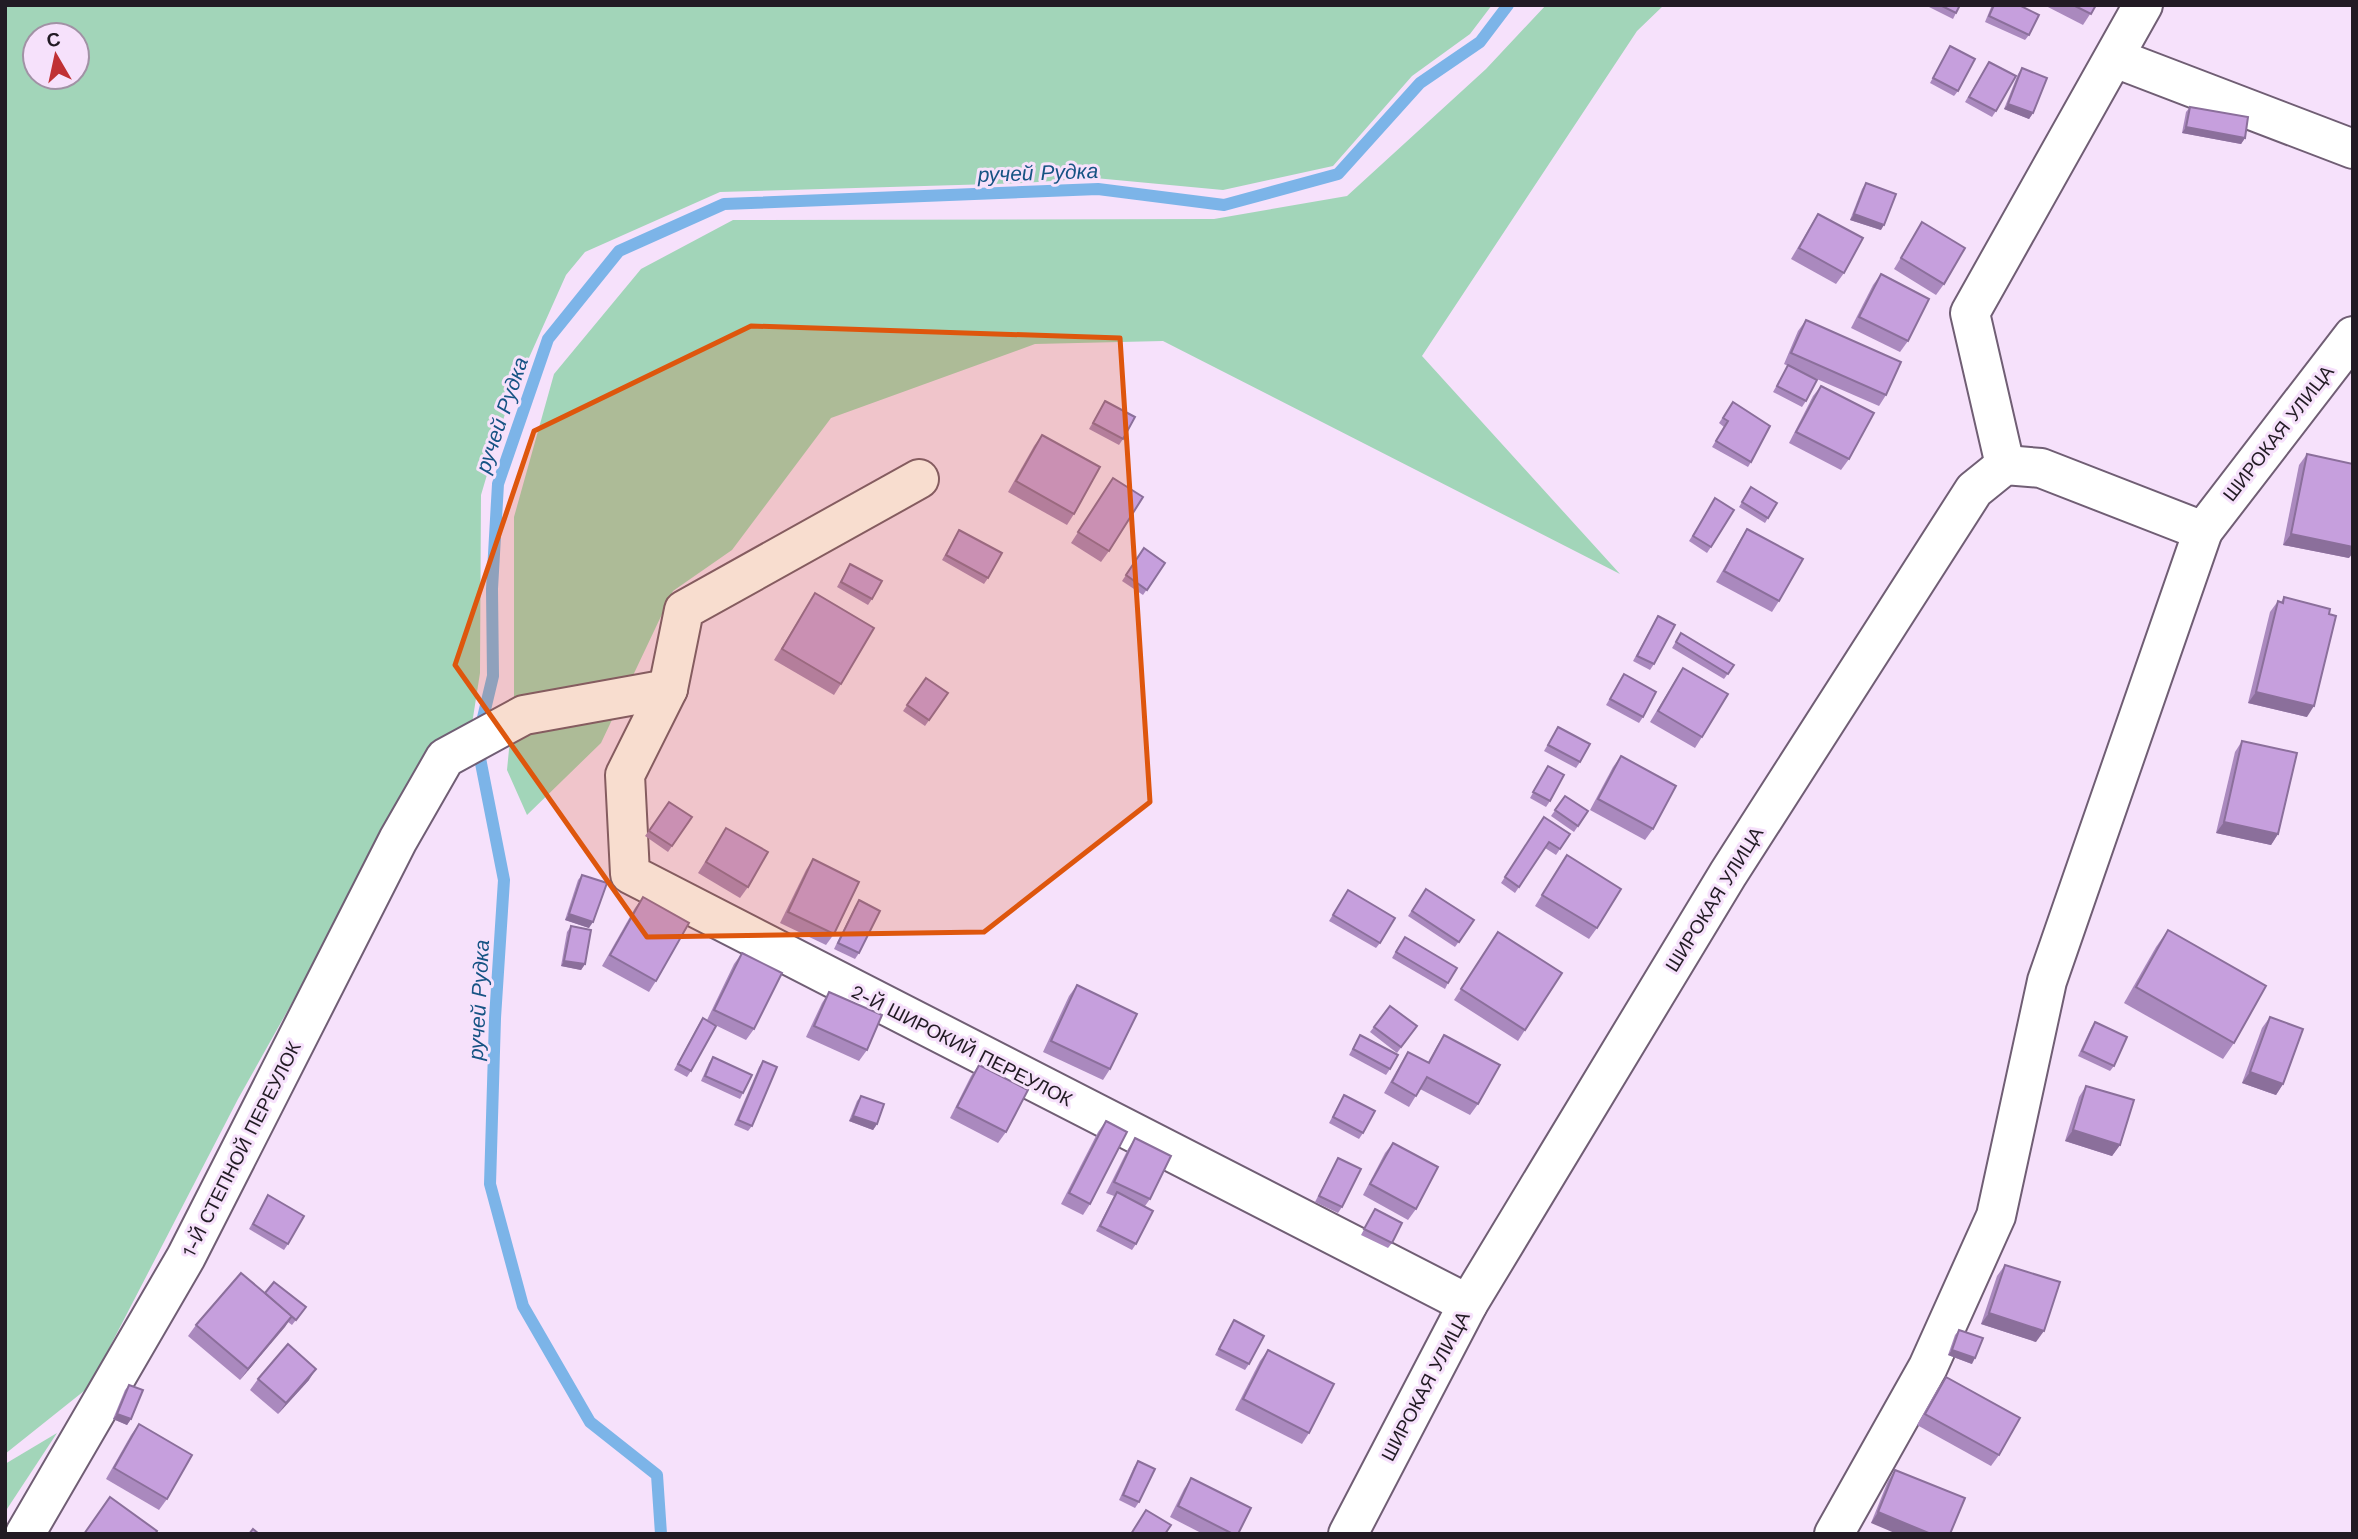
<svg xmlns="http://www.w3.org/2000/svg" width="2358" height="1539" font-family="'Work Sans',sans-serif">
<rect width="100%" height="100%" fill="#f6e1fb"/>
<g fill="#a2d5b9" fill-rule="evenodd">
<path d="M 5,5 L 1492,5 L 1470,34 L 1412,76 L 1333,166 L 1223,190 L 1095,178 L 1023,183 L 720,192 L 585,252 L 566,275 L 507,407 L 481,495 L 480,673 L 472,724 L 385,837 L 238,1099 L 89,1387 L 5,1454 ZM 35,35 L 77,35 L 77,77 L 35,77 Z"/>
<polygon points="1546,5 1664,5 1637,31 1422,356 1620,574 1163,341 1035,344 831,418 732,550 673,591 601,743 527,815 507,770 514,698 514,517 554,374 641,269 733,220 1214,219 1347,196 1486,69"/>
<polygon points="57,1433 5,1512 5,1464"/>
</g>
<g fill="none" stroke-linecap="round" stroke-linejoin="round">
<polyline stroke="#7cb4e8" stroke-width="12" points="661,1534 657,1475 590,1422 523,1306 490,1184 495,1018 504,880 477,743 493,676 492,589 498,484 548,339 619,251 724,204 1098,189 1224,205 1338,174 1420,83 1480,42 1508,5"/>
<g stroke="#705e74" stroke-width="42">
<g id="minor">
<polyline points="2115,58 2353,149"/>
<polyline points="2005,465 1970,313 2143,5"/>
<polyline points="919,479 684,610 668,689 625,775 630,874 1468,1304"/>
<polyline points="25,1534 186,1257 398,840 445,758 524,715 668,689"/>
<polyline points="1348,1534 1468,1304 1728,874 1974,490 2005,465 2041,468 2203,531 2353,336"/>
<polyline points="1834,1534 1928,1367 1996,1216 2047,981 2203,531"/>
</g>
</g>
<use href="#minor" stroke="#fff" stroke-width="38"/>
</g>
<g fill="#aa89be">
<polygon points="1927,5 1960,5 1953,19 1927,6"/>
<polygon points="1992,5 2019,5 2029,35 2025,40 1985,22"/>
<polygon points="2044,5 2096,5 2083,25"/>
<polygon points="1950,46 1958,91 1954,96 1930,83"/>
<polygon points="1989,62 1996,111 1992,117 1965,102"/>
<polygon points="2022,68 2033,113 2029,119 2004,109 2018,74"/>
<polygon points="2190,107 2245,138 2241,144 2182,133 2186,112"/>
<polygon points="1866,183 1881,230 1850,220 1862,189"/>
<polygon points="1818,214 1844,273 1836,284 1791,259 1811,225"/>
<polygon points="1922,222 1944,284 1936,295 1894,269"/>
<polygon points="1881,274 1908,341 1900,352 1851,328 1873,285"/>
<polygon points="1806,320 1886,395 1879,406 1803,373 1806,401 1802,407 1773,392 1788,366 1784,364 1798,331"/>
<polygon points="1821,386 1849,459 1841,470 1789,443 1813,396"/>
<polygon points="1105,401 1123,439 1119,445 1089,429"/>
<polygon points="1733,402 1751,462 1748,467 1712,447 1724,427 1719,423"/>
<polygon points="1042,435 1074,514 1067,525 1008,492 1034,446"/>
<polygon points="2307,454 2349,558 2283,545 2299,465"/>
<polygon points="1113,478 1109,551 1101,562 1071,543"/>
<polygon points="1748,492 1768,518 1765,523 1739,507"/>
<polygon points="1712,504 1711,547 1707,553 1689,541"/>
<polygon points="1747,529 1779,601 1772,612 1716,582 1740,540"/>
<polygon points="959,530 988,578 984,584 942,560"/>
<polygon points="1144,548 1165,563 1143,595 1122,581"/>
<polygon points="850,564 872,599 868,605 837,587"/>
<polygon points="815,593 841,684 834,695 774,660"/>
<polygon points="2284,597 2307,717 2248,703 2270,612 2278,601 2281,602"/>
<polygon points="1658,616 1654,664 1650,670 1633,661"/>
<polygon points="1681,633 1734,665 1724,679 1672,648"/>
<polygon points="1683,668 1702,737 1695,748 1650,722 1676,679"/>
<polygon points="1624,674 1643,717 1639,723 1606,705"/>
<polygon points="926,678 948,693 925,726 903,711"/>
<polygon points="1558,727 1580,762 1576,768 1544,751"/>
<polygon points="2242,741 2278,834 2271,845 2216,833 2235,752"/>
<polygon points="1621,756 1653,829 1645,840 1590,810 1613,767"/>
<polygon points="1548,766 1550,801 1546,807 1530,798"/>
<polygon points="1565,796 1588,811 1574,832 1551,816"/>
<polygon points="669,802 692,817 668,852 645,836"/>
<polygon points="1544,817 1570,834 1556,855 1545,848 1515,893 1501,883"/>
<polygon points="726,828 748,887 740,898 698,873"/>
<polygon points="1567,855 1597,928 1589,939 1535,906"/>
<polygon points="813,859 834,934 826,945 780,923 806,870"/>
<polygon points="582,875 589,928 565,920 578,880"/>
<polygon points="1426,889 1474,920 1455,947 1408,916"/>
<polygon points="1348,890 1380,943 1376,948 1329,921"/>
<polygon points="643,897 656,981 649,992 602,966 635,908"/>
<polygon points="859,900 859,953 855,959 834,949 855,906"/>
<polygon points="571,926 585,964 581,970 561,966 567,932"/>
<polygon points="2168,930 2234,1043 2223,1059 2124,1003 2156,947"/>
<polygon points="1498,932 1525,1030 1518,1041 1454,1000"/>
<polygon points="1401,942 1448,983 1445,989 1392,958"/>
<polygon points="742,953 754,1029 746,1040 711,1023 691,1071 687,1077 674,1070 699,1024 703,1018 707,1020 734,964"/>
<polygon points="1077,985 1110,1069 1103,1080 1043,1052 1069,996"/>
<polygon points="829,992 867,1050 859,1061 806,1037 822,1003"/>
<polygon points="1390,1006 1417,1026 1397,1053 1370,1032"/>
<polygon points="2270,1017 2283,1084 2276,1095 2242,1083 2262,1028"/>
<polygon points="2095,1022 2114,1066 2110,1071 2078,1056 2091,1028"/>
<polygon points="1360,1035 1390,1069 1386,1075 1349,1055"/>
<polygon points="1444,1035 1478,1104 1470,1115 1420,1089 1409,1107 1384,1093 1401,1063 1408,1052 1428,1062 1437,1046"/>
<polygon points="713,1057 743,1093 740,1099 701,1081 709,1063"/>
<polygon points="763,1061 752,1126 748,1131 734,1125 759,1067"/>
<polygon points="979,1065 1006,1132 998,1143 950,1118 971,1076"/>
<polygon points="2086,1086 2120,1145 2112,1156 2065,1141 2079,1097"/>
<polygon points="1344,1095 1363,1133 1359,1139 1329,1123"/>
<polygon points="861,1096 877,1124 873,1130 849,1121 857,1101"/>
<polygon points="1106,1121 1090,1204 1083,1215 1061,1204 1098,1132"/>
<polygon points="1135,1138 1150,1199 1145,1206 1136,1244 1132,1250 1096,1231 1114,1196 1106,1193 1128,1149"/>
<polygon points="1393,1143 1416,1209 1408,1220 1363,1195 1385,1153"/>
<polygon points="1338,1158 1342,1207 1338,1213 1315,1202"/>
<polygon points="268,1195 288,1244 284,1250 249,1229"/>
<polygon points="1375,1209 1392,1243 1388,1248 1361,1235"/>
<polygon points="2005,1265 2036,1342 1981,1324 1997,1276"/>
<polygon points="265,1293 306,1307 292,1325 288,1322 240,1380 188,1336 196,1325"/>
<polygon points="1234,1320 1249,1364 1245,1370 1215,1355"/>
<polygon points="1959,1330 1972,1364 1948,1355 1955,1335"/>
<polygon points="1268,1350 1309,1433 1302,1444 1235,1410 1260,1361"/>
<polygon points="1946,1377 1999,1455 1991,1466 1917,1425 1938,1388"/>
<polygon points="258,1379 309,1380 278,1414 250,1390"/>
<polygon points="129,1385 131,1419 127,1425 113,1419 125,1390"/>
<polygon points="139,1424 167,1499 159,1510 106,1479 131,1435"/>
<polygon points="1138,1461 1139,1502 1135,1508 1119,1500 1134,1467"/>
<polygon points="1895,1470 1965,1498 1871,1523 1888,1481"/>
<polygon points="1191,1478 1238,1534 1203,1534 1170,1517 1184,1489"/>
</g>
<g fill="#8b6f9b">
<polygon points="2008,104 2033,113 2029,119 2004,109"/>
<polygon points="2186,127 2245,138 2241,144 2182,133"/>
<polygon points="1854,214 1884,225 1881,230 1850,220"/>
<polygon points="2291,534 2353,547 2353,553 2349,558 2283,545"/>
<polygon points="2256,692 2314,706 2307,717 2248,703"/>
<polygon points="2224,822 2278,834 2271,845 2216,833"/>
<polygon points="569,914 593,922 589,928 565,920"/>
<polygon points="564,961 585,964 581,970 561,966"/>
<polygon points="2250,1072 2283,1084 2276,1095 2242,1083"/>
<polygon points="853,1116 877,1124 873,1130 849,1121"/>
<polygon points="2073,1130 2120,1145 2112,1156 2065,1141"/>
<polygon points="1989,1313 2044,1331 2036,1342 1981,1324"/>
<polygon points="292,1316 285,1327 240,1380 248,1369"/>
<polygon points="1952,1350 1975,1358 1972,1364 1948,1355"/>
<polygon points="316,1369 309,1380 278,1414 286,1403"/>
<polygon points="117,1414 131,1419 127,1425 113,1419"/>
<polygon points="1878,1512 1931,1534 1897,1534 1871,1523"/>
</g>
<g fill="#c69fdd" stroke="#8b6f9b" stroke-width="2">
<polygon points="1940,5 1960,5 1956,13"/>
<polygon points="1994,5 2019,5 2039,15 2029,35 1989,16"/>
<polygon points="2073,5 2096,5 2091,14"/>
<polygon points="1950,46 1975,59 1958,91 1933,78"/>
<polygon points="1989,62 2016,76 1996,111 1969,97"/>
<polygon points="2022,68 2047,78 2033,113 2008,104"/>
<polygon points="2190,107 2248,117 2245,138 2186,127"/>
<polygon points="1866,183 1896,194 1884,225 1854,214"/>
<polygon points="1818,214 1863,238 1844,273 1799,248"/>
<polygon points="1922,222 1965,248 1944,284 1901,258"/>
<polygon points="1881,274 1929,299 1908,341 1859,317"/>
<polygon points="1806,320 1901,362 1886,395 1791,353"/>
<polygon points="1788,365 1817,380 1806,401 1777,386"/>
<polygon points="1821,386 1874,413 1849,459 1796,432"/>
<polygon points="1105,401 1135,417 1123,439 1093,423"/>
<polygon points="1733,402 1770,426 1751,462 1716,441 1728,421 1723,418"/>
<polygon points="1042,435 1100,467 1074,514 1016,481"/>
<polygon points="2307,454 2353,464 2353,547 2291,534"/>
<polygon points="1113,478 1143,497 1109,551 1078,532"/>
<polygon points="1751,487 1777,503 1768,518 1742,502"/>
<polygon points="1715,498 1734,510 1711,547 1693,536"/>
<polygon points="1747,529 1803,559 1779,601 1724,571"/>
<polygon points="959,530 1002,553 988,578 946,555"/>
<polygon points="1144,548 1165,563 1147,590 1126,575"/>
<polygon points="850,564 882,581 872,599 841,582"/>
<polygon points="815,593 874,628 841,684 782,649"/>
<polygon points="2284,597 2330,609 2329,614 2336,616 2314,706 2256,692 2278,601 2283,603"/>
<polygon points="1658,616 1675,625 1654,664 1637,656"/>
<polygon points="1681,633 1734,665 1728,674 1676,642"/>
<polygon points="1683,668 1728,694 1702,737 1658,711"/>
<polygon points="1624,674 1656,692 1643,717 1610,699"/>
<polygon points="926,678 948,693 929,720 907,705"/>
<polygon points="1558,727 1590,744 1580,762 1548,745"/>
<polygon points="2242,741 2297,753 2278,834 2224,822"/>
<polygon points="1621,756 1676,786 1653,829 1598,799"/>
<polygon points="1548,766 1564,775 1550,801 1533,792"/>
<polygon points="1565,796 1588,811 1578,826 1555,810"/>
<polygon points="669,802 692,817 672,846 649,831"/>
<polygon points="1544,817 1570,834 1560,849 1549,842 1519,887 1505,877"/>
<polygon points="726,828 768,852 748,887 706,862"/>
<polygon points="1567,855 1621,889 1597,928 1542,895"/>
<polygon points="813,859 859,882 834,934 788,912"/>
<polygon points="582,875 607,883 593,922 569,914"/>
<polygon points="1426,889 1474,920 1459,942 1412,911"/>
<polygon points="1348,890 1395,918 1380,943 1333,915"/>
<polygon points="643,897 689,923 656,981 610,955"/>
<polygon points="859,900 880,911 859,953 838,943"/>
<polygon points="571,926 591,930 585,964 564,961"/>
<polygon points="2168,930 2266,986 2234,1043 2136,987"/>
<polygon points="1498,932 1562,973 1525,1030 1461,989"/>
<polygon points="1405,937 1457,968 1448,983 1396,952"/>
<polygon points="742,953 782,973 754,1029 714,1010"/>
<polygon points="1077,985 1137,1014 1110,1069 1051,1041"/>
<polygon points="829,992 882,1015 867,1050 814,1026"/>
<polygon points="1390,1006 1417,1026 1401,1047 1374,1027"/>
<polygon points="2270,1017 2303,1029 2283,1084 2250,1072"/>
<polygon points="703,1018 716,1026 691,1071 678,1064"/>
<polygon points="2095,1022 2127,1037 2114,1066 2082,1051"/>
<polygon points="1360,1035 1398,1055 1390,1069 1353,1049"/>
<polygon points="1444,1035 1500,1065 1478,1104 1427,1077 1416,1096 1392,1082 1408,1052 1429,1063"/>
<polygon points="713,1057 752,1075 743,1093 705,1076"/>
<polygon points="763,1061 777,1067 752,1126 738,1120"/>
<polygon points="979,1065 1028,1090 1006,1132 957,1107"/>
<polygon points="2086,1086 2134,1100 2120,1145 2073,1130"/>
<polygon points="1344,1095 1375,1111 1363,1133 1333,1117"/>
<polygon points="861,1096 884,1104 877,1124 853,1116"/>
<polygon points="1106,1121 1127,1132 1090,1204 1069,1193"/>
<polygon points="1135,1138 1171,1156 1150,1199 1114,1182"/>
<polygon points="1393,1143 1438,1167 1416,1209 1370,1184"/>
<polygon points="1338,1158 1361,1169 1342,1207 1319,1196"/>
<polygon points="1117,1192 1153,1211 1136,1244 1100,1226"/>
<polygon points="268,1195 304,1216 288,1244 253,1224"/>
<polygon points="1375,1209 1402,1223 1392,1243 1364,1229"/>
<polygon points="2005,1265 2060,1282 2044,1331 1989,1313"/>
<polygon points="241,1273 292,1316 248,1369 196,1325"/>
<polygon points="274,1282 306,1307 296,1320 265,1293"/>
<polygon points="1234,1320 1264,1336 1249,1364 1219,1349"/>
<polygon points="1959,1330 1983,1338 1975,1358 1952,1350"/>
<polygon points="288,1344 316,1369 286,1403 258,1379"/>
<polygon points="1268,1350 1334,1384 1309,1433 1243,1399"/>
<polygon points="1946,1377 2020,1418 1999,1455 1925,1414"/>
<polygon points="129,1385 143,1390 131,1419 117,1414"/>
<polygon points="139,1424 192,1455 167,1499 114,1468"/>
<polygon points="1138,1461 1155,1469 1139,1502 1123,1495"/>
<polygon points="1895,1470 1965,1498 1950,1534 1931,1534 1878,1512"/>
<polygon points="1191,1478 1251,1508 1238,1534 1233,1534 1178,1506"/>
<polygon points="110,1497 157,1531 155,1534 84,1534"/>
<polygon points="1146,1510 1171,1525 1165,1534 1131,1534"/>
<polygon points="253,1529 259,1534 249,1534"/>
</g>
<path fill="#de560d" fill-opacity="0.2" stroke="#de560d" stroke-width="5" stroke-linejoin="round" d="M 751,326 L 1120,338 L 1150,802 L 984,932 L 647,937 L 455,665 L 534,431 Z"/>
<g text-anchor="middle" stroke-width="6" stroke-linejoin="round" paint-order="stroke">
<g font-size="19" fill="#221b24" stroke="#f6e1fb">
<text transform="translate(2278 433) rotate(-52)" y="7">ШИРОКАЯ УЛИЦА</text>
<text transform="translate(1714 899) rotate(-58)" y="7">ШИРОКАЯ УЛИЦА</text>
<text transform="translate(962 1045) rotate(27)" y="7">2-Й ШИРОКИЙ ПЕРЕУЛОК</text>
<text transform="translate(241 1149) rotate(-63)" y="7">1-Й СТЕПНОЙ ПЕРЕУЛОК</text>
<text transform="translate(1425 1386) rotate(-62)" y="7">ШИРОКАЯ УЛИЦА</text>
</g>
<g font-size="21" font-style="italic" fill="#165384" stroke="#f6e1fb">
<text transform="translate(1038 173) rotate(-2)" y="7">ручей Рудка</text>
<text transform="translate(502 415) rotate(-71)" y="7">ручей Рудка</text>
<text transform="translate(479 1000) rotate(-87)" y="7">ручей Рудка</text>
</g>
</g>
<rect width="2358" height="1539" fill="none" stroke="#221b24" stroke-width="14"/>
<g transform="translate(56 56) rotate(351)"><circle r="33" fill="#f6e1fb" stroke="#a192a5" stroke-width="2"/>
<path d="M0-5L12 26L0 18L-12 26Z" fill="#c03134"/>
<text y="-10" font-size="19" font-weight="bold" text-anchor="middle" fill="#221b24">С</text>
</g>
</svg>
